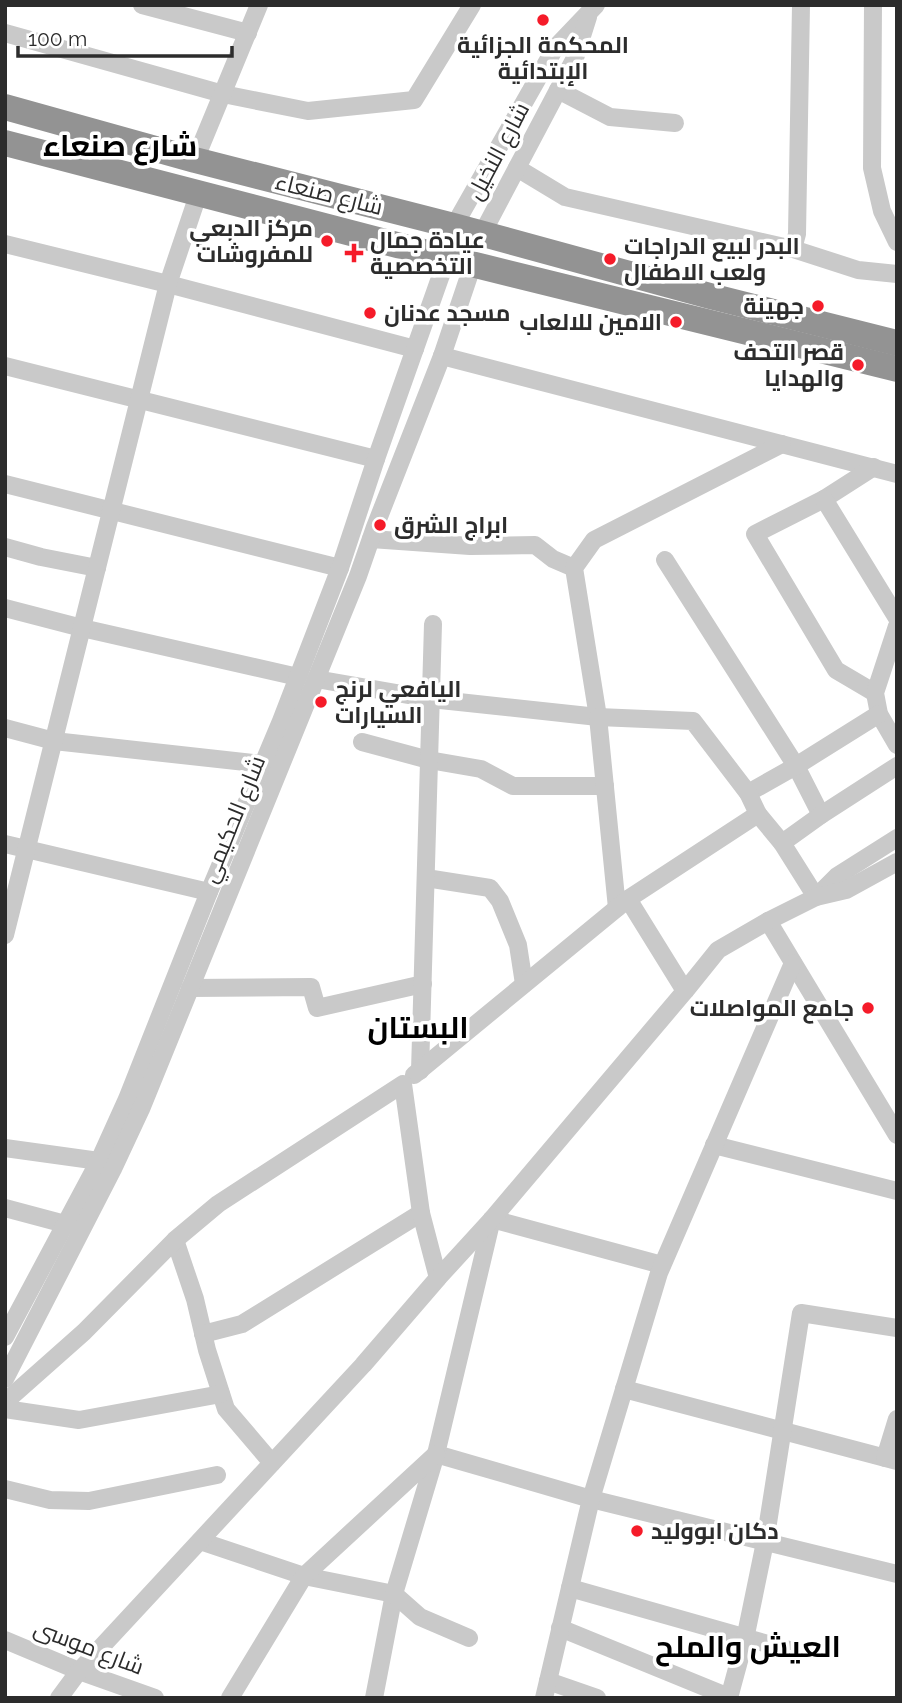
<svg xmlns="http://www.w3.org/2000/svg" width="902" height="1703" font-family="Raleway,Cairo,sans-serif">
<rect width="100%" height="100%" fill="#fff"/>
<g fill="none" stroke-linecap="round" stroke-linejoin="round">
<g stroke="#c9c9c9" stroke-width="18">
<polyline points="142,5 248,33"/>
<polyline points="873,5 872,168 882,211 897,242"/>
<polyline points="5,33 223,94 308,111 414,100 472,5"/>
<polyline points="558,90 610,117 675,123"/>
<polyline points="195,160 259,5"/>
<polyline points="517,168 565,197 793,249 858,270 897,274"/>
<polyline points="454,226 555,48 596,5"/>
<polyline points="482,234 575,58 588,17"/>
<polyline points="5,244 168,284 415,349"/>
<polyline points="793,249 797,234 801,5"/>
<polyline points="442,356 897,474"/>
<polyline points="5,366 376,459"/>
<polyline points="874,467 824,499 755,534 836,670 875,693"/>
<polyline points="5,484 340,568"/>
<polyline points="824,499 897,618"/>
<polyline points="371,539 470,546 535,545 553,559 574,568"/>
<polyline points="5,547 41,557 97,568"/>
<polyline points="665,560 796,766 821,815"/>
<polyline points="5,608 82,628 298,677"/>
<polyline points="897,626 875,693 879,714 897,745"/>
<polyline points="316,679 431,699 598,717 574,568 594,540 782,444"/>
<polyline points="5,728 54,741 263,764"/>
<polyline points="362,742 429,760 481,769 513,786 605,786"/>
<polyline points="748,793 796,766 879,714"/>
<polyline points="782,843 821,815 897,766"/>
<polyline points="5,844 209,892"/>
<polyline points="426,878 490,888 500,901 518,945 524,984"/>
<polyline points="816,897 837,876 897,838"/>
<polyline points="628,899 758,814 782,843 816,897"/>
<polyline points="617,908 598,717 693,721 748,793 758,814"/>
<polyline points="768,921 897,1135"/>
<polyline points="5,935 168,284 199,192"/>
<polyline points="190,988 311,987 317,1008 423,984"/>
<polyline points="420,1071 433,624"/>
<polyline points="414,1075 628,899 685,991"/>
<polyline points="714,1145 897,1191"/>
<polyline points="5,1148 99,1161"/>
<polyline points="5,1208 65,1224"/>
<polyline points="175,1240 195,1299 207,1350 226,1409 272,1463"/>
<polyline points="203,1334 242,1324 421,1213"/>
<polyline points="5,1337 99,1161 127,1099 209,892 281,721 340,568 376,459 447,258"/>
<polyline points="5,1379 113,1169 141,1109 358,576 375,527 442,356 473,264"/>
<polyline points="624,1389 897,1461"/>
<polyline points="5,1402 84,1332 175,1240 218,1204 403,1084 421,1213 438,1278"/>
<polyline points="5,1409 79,1420 221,1394"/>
<polyline points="436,1454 591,1499 897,1574"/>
<polyline points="885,1458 897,1419"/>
<polyline points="5,1489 50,1500 89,1501 217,1475"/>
<polyline points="200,1541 304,1576 394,1594 374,1698"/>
<polyline points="570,1588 796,1652"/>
<polyline points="560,1628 729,1697"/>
<polyline points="469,1638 420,1617 394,1594 436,1454 492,1219 662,1265"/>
<polyline points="5,1640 79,1671 155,1698"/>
<polyline points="548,1681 597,1698"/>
<polyline points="59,1698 79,1671 363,1365 438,1278 492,1219 685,991 718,950 768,921 816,897 846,890 897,862"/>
<polyline points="230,1698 304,1576 436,1454"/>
<polyline points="544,1698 591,1499 659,1273 793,963"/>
<polyline points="729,1698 745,1639 765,1542 801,1313 897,1328"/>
</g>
<g stroke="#939393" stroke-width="26">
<polyline points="5,107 195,160 454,226 710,296 897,343"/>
<polyline points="5,143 447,258 897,369"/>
</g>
</g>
<g fill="#f51b29" stroke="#fff" stroke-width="2.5">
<circle cx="543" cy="20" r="7"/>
<circle cx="327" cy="241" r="7"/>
<path d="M350.5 242.5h7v7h7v7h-7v7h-7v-7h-7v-7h7z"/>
<circle cx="610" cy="259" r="7"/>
<circle cx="818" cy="306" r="7"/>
<circle cx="370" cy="313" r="7"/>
<circle cx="676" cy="322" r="7"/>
<circle cx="858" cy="365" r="7"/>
<circle cx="380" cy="525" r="7"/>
<circle cx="321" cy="702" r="7"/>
<circle cx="868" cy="1008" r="7"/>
<circle cx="637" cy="1531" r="7"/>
</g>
<g text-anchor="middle" stroke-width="7" stroke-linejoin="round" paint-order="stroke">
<g font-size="23" font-weight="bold" fill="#2c2c2c" stroke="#fff" text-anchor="start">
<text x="543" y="53" text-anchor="middle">المحكمة الجزائية<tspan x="543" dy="26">الإبتدائية</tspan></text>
<text x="313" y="236" text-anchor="end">مركز الدبعي<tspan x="313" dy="26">للمفروشات</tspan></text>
<text x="370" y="248">عيادة جمال<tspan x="370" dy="26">التخصصية</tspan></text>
<text x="624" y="254">البدر لبيع الدراجات<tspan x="624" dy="26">ولعب الاطفال</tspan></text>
<text x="804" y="314" text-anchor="end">جهينة</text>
<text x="384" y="321">مسجد عدنان</text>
<text x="662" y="330" text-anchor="end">الامين للالعاب</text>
<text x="844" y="360" text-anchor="end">قصر التحف<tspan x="844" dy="26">والهدايا</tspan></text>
<text x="394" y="533">ابراج الشرق</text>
<text x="335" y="697">اليافعي لرنج<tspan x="335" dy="26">السيارات</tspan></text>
<text x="854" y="1016" text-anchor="end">جامع المواصلات</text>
<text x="651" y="1539">دكان ابووليد</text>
</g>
<g font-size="23" fill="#2c2c2c" stroke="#fff">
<text transform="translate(498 151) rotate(-62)" y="8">شارع النخيل</text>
<text transform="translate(329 194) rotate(14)" y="8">شارع صنعاء</text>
<text transform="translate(233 819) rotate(-68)" y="8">شارع الحكيمي</text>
<text transform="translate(89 1647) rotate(21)" y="8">شارع موسى</text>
</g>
<g font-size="30" font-weight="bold" fill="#000" stroke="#fff">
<text x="120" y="156">شارع صنعاء</text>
<text x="418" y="1038">البستان</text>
<text x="748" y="1657">العيش والملح</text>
</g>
</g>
<rect width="902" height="1703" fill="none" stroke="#2c2c2c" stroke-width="14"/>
<path d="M18 46v10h214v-10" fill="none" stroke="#2c2c2c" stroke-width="3.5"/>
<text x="28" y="46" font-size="21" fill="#2c2c2c" stroke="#ffffff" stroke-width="5" paint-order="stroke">100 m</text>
</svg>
